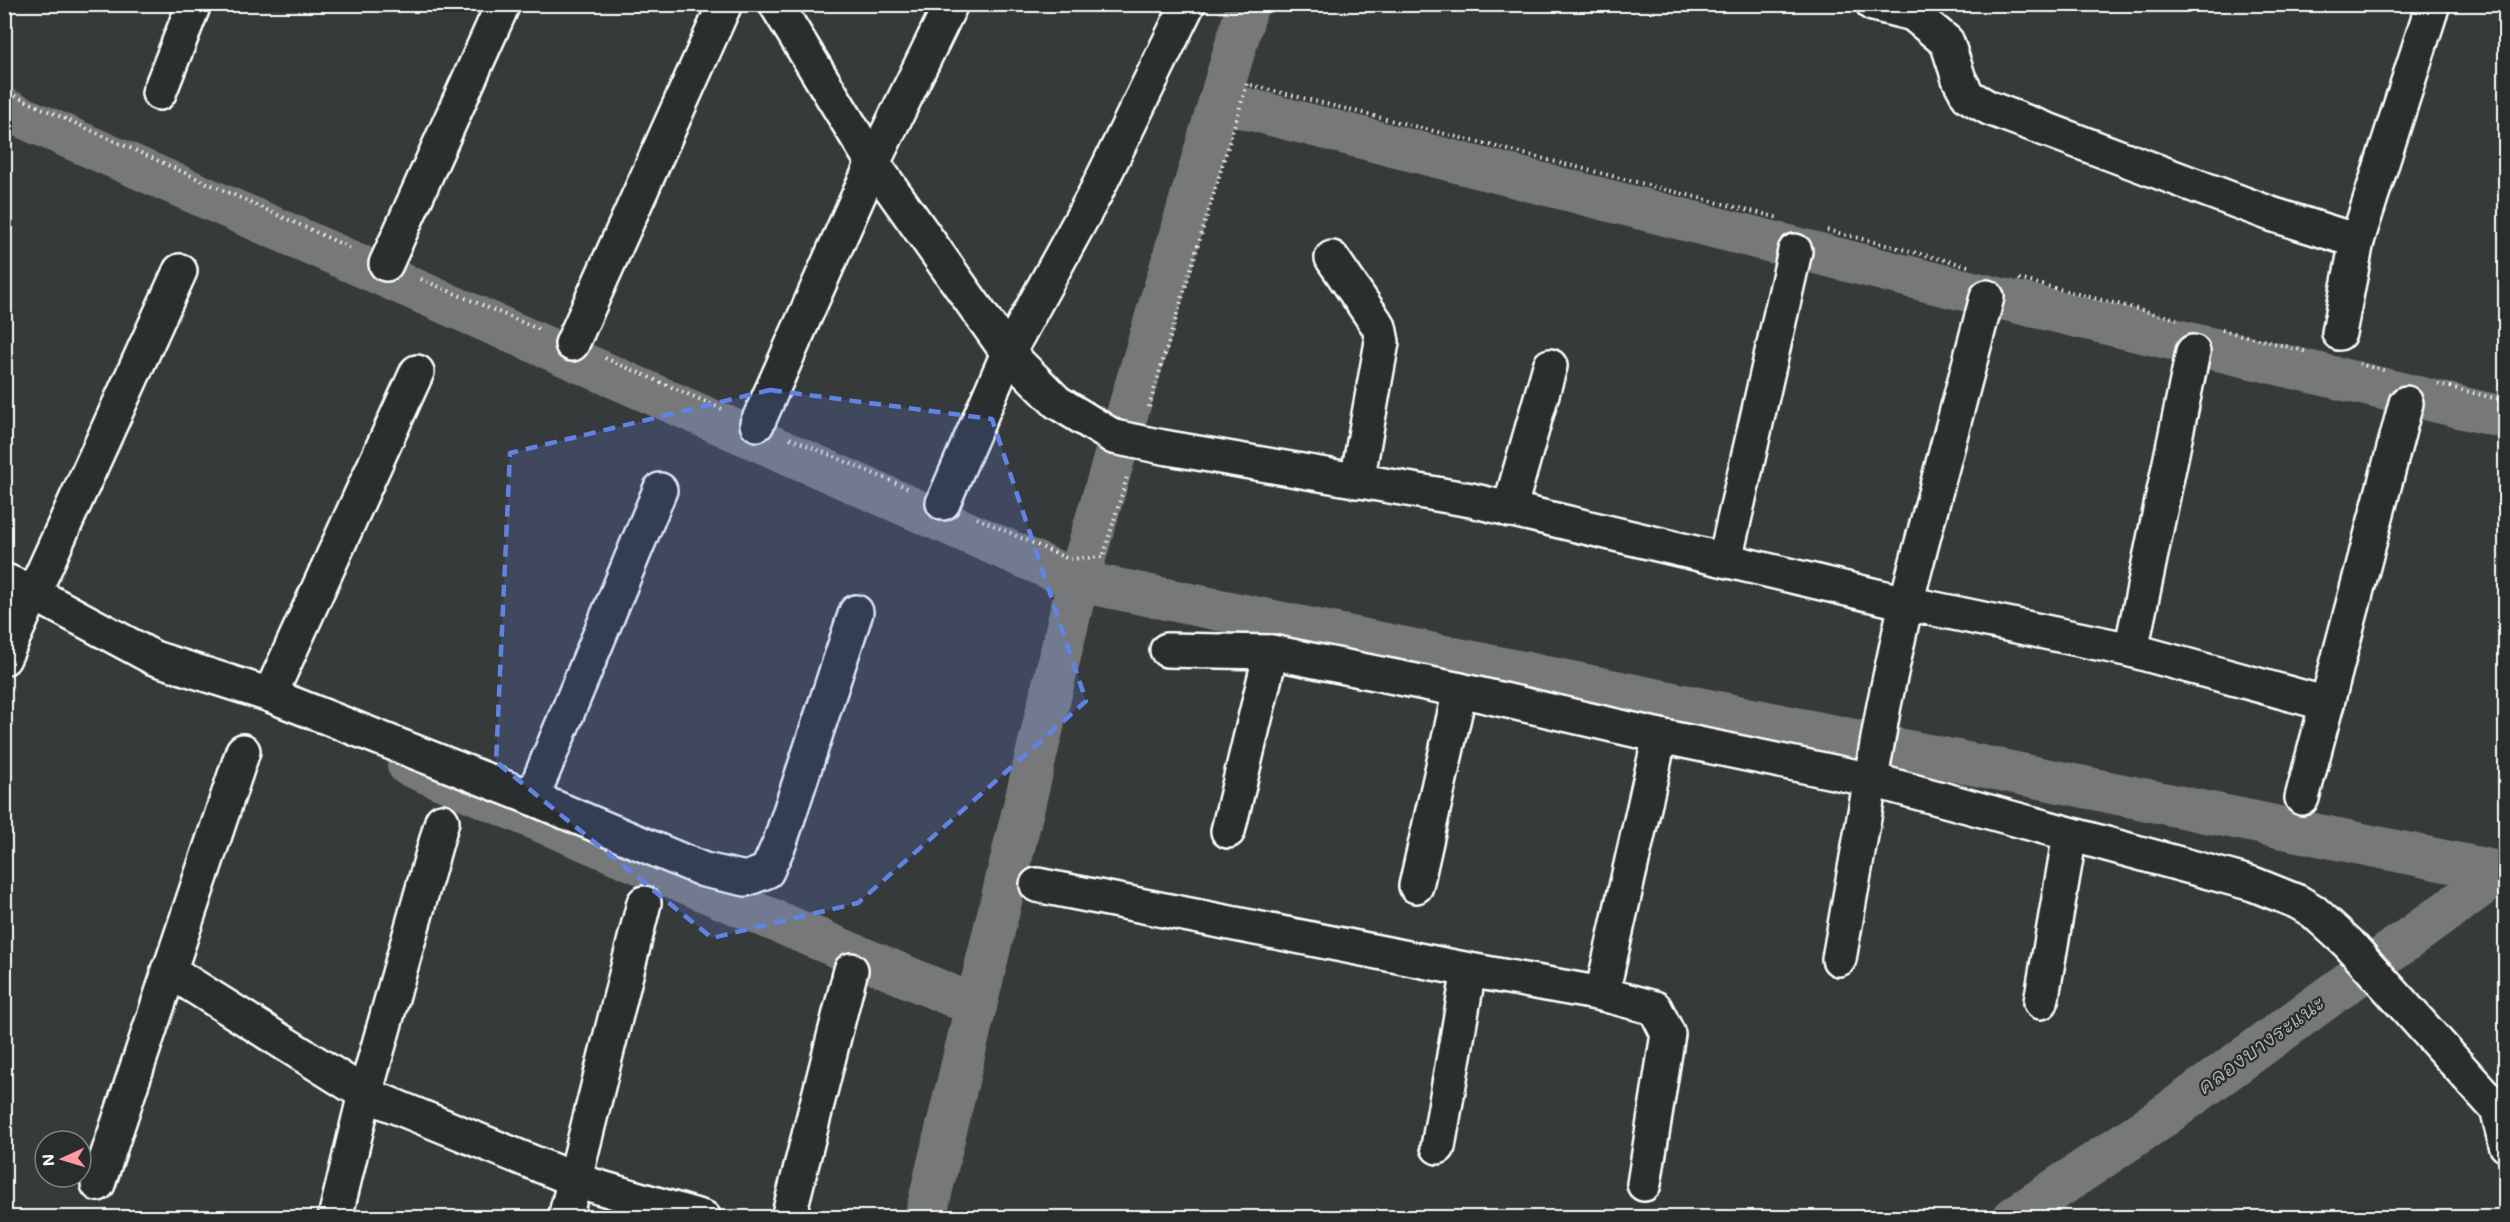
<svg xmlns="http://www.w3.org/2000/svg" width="2510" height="1222" font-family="Mali,'Playpen Sans Thai',sans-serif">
<rect width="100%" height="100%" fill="#373a3b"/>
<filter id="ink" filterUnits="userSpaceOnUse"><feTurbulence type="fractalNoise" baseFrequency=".0167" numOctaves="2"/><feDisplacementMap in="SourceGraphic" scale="12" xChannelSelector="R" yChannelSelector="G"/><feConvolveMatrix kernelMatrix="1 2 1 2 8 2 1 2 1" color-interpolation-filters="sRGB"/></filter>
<g filter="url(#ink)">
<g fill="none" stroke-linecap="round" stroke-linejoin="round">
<g stroke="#767879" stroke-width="42">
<polyline points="1220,102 1926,281 2506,418"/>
<polyline points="4,109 1078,581 2499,872"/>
<polyline points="408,765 976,1006"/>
<polyline points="925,1218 1078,581 1248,4"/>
<polyline points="2013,1218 2167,1114 2506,868"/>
</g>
<g stroke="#fff" stroke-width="38">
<g id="minor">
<polyline points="776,4 873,163 1008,353 1057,402 1114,437"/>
<polyline points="1873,4 1913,14 1947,42 1959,79 1968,96 1989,108 2271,214 2357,241"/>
<polyline points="159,93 194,4"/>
<polyline points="1332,258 1379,327 1382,342 1357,481"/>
<polyline points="386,264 503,4"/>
<polyline points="2339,333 2357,241 2433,4"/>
<polyline points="572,344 725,4"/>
<polyline points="757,424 873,163 951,4"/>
<polyline points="1163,447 1471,500 1906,603 2131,650 2327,704"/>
<polyline points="943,503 1008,353 1095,194 1188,4"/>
<polyline points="1509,510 1550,366"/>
<polyline points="1725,560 1795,251"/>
<polyline points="4,580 33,593 154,658 270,695 532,798 704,870 746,879 767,871 780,842 856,612"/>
<polyline points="1167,650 1271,652 1460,690 1660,736 1872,780 2253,884 2298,902 2313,911 2348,943 2497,1109 2506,1145"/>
<polyline points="2131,650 2193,352"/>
<polyline points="4,658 180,271"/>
<polyline points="270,695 417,372"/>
<polyline points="532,798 660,490"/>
<polyline points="2302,798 2406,403"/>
<polyline points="1228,831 1271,652"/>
<polyline points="1037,885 1469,970 1602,994 1655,1008 1668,1034 1644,1184"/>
<polyline points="1416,886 1460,690"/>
<polyline points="1839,959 1884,705 1906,603 1987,297"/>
<polyline points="168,970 365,1094 578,1181 704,1218"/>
<polyline points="1602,994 1660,736"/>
<polyline points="2041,1002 2070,835"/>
<polyline points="1438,1147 1469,970"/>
<polyline points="98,1184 243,751"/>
<polyline points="335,1218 365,1094 442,821"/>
<polyline points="565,1218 644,903"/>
<polyline points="788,1218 851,970"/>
</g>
</g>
<g stroke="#fff" stroke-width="4" stroke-dasharray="1.5 4.5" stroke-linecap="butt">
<polyline points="4,91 353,249"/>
<polyline points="1827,230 1968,266"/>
<polyline points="421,279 538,329"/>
<polyline points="2019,279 2177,319"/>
<polyline points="2222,330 2305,351"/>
<polyline points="605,358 722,409"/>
<polyline points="2359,364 2387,371"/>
<polyline points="2438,384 2506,401"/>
<polyline points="1149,407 1247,84 1779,218"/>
<polyline points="790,438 910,489"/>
<polyline points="977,518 1068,559 1103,557 1127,477"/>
</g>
<use href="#minor" stroke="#2a2d2e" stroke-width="33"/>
<g stroke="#fff" stroke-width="38" stroke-linecap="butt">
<polyline id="minor-bridge" points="1114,437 1163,447"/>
</g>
<use href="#minor-bridge" stroke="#2a2d2e" stroke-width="33"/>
</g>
</g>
<path fill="#6183e4" fill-opacity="0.2" stroke="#6183e4" stroke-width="4.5" stroke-dasharray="12 8" stroke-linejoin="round" d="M 770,390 L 992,419 L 1086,701 L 858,903 L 712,938 L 496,762 L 510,453 Z"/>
<g text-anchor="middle" stroke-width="4.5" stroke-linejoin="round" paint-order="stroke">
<g font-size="20" font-style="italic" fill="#b4b5b5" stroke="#2a2d2e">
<text transform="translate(2261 1045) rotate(-36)" y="7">คลองบางระแนะ</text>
</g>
</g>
<rect width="2510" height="1222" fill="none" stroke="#2a2d2e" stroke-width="24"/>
<rect x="12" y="12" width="2486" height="1198" fill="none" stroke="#fff" stroke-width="2" filter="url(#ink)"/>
<g transform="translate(63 1159) rotate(266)"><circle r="28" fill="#2a2d2e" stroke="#7f8182" stroke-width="1.5"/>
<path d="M0-4.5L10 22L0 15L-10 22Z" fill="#ff9aa2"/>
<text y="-9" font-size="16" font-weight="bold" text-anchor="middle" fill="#ffffff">N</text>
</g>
</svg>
